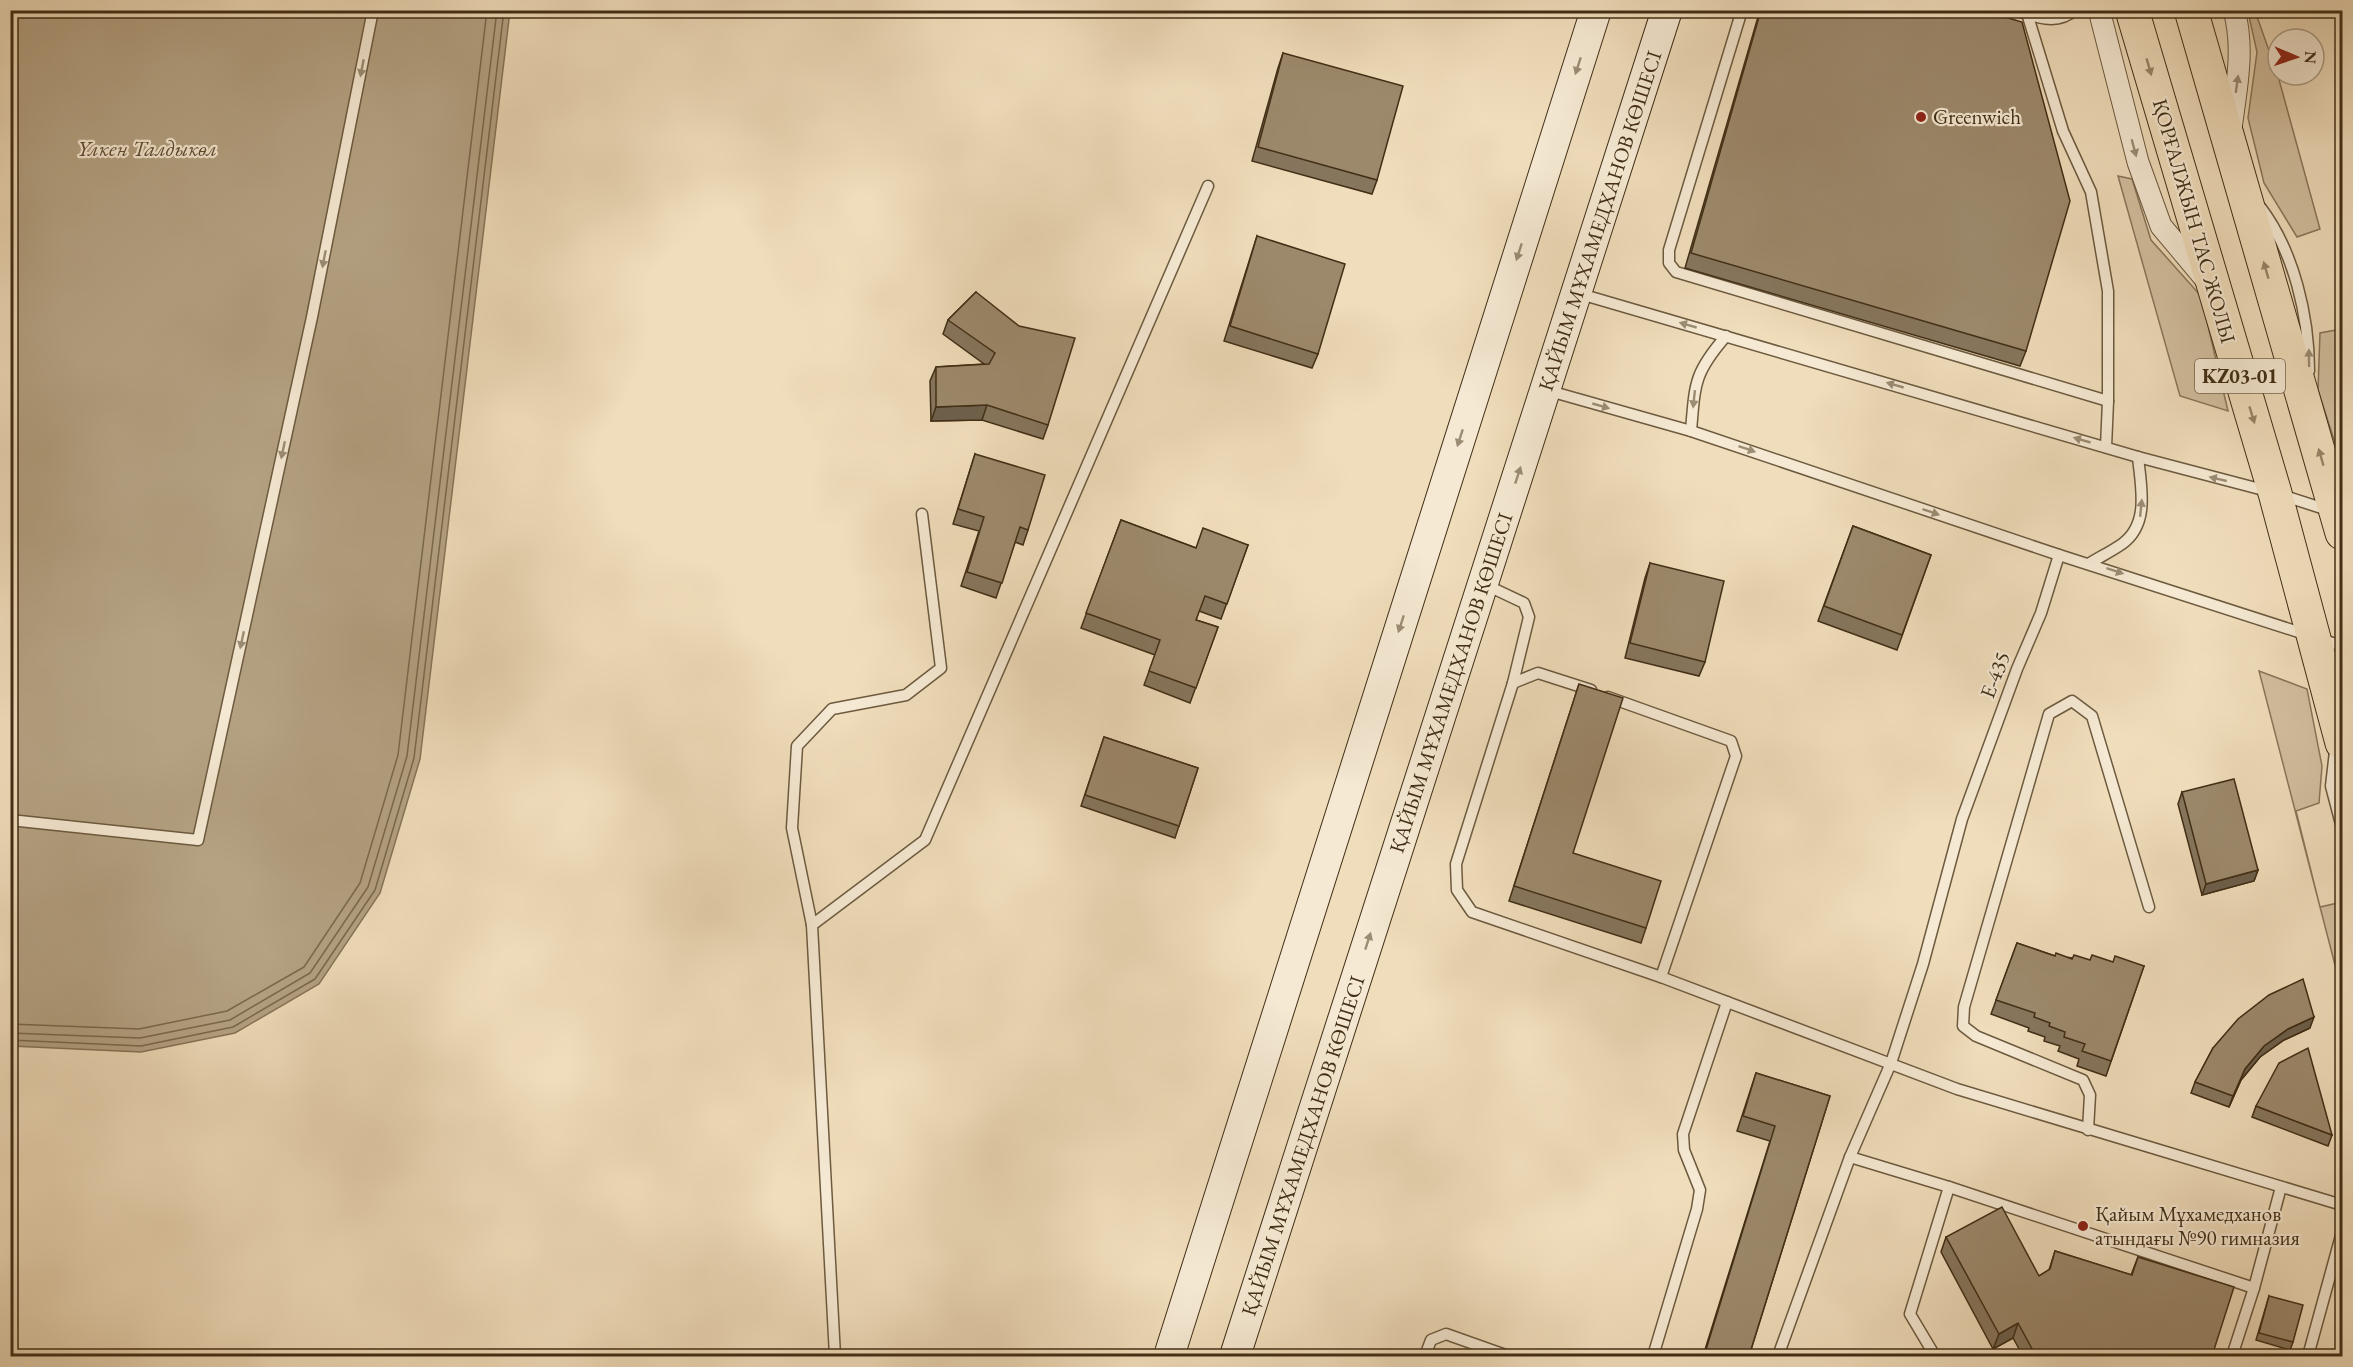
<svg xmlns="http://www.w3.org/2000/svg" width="2353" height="1367" font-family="'EB Garamond',serif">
<rect width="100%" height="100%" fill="#f0ddbb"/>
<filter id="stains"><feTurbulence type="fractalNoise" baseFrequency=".00333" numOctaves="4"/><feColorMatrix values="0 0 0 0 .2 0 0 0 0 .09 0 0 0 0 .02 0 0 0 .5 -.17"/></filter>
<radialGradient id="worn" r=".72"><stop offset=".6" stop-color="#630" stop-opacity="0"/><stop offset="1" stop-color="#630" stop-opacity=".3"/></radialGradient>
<g fill="#d2bf9f" stroke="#8a765a" stroke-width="1.5">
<polygon points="2255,11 2278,76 2320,229 2297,237 2264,183 2248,118 2257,52 2248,12"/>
<polygon points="2118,176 2132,179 2151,240 2201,296 2228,411 2180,396"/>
<polygon points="2342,329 2342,445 2336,446 2318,390 2320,333"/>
<polygon points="2259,671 2307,689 2322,766 2319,803 2296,811 2320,907 2342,902 2342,992"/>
</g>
<polygon fill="#b4a283" stroke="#867457" stroke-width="1.5" points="11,11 510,11 420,759 380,893 319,984 235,1033 141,1052 11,1046"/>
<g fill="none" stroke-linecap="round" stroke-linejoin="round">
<g stroke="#7a684c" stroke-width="1.5">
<polyline points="10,1024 139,1029 227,1011 304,967 360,883 398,755 487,10"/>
<polyline points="10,1033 140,1038 230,1020 310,973 368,887 407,756 497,10"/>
<polyline points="10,1040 141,1046 233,1027 315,979 375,890 414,758 504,10"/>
</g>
<g stroke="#6d5a3f" stroke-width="13">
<g id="service">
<polyline points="1742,10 1669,250 1669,263 1676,272 2108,401"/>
<path d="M 2015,10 C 2036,17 2057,26 2075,10"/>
<polyline points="2026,10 2063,131 2091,192 2108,291 2108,401 2106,447"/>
<path d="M 2261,208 C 2294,252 2309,316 2309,371"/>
<polyline points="1577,293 2138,457 2275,493 2331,511"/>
<polyline points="1546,390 1691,431 2059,555 2342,646"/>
<path d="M 1691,431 C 1695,383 1694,373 1726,336"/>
<path d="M 2090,563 C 2100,557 2112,551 2122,544 C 2150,524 2141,487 2138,457"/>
<polyline points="1486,585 1524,603 1529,617 1513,683"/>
<polyline points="1591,690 1538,673 1513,683 1456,864 1457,890 1472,912 1661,977 1957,1089 2342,1205"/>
<polyline points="1608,697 1731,741 1736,756 1661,977"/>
<polyline points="2336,743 2331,786 2342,828"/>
<polyline points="10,820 198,840 312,317 373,10"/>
<polyline points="812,925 792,828 797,746 832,709 906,695 941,668 922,514"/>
<polyline points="2088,1130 2090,1095 2083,1080 1976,1036 1963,1026 1964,1007 2049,714 2072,701 2092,716 2149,907"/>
<polyline points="1850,1157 1949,1187 2254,1288 2281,1187"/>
<polyline points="835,1356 812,925 925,840 1208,186"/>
<polyline points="1425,1356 1431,1340 1446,1334 1508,1356"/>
<polyline points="1653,1356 1697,1209 1700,1190 1684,1150 1683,1134 1727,1002"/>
<polyline points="1778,1356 1850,1157 1891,1063 1923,964 1962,819 2017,669 2041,613 2059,555"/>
<polyline points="1935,1356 1910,1314 1949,1187"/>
<polyline points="2232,1356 2254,1288"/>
<polyline points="2308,1356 2342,1232"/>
</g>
</g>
<g stroke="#6d5a3f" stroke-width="23">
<g id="minor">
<polyline points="2099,10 2138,162 2161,226 2207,281"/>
<path d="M 2231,129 C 2236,89 2245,50 2234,10"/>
</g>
</g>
<g stroke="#412e16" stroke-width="32">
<g id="secondary">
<polyline points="1169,1356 1596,10"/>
<polyline points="1235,1356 1667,10"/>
</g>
</g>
<g stroke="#412e16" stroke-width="35">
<g id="primary">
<polyline points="2132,10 2275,493 2342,743"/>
<polyline points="2191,10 2342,533"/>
</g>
</g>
<use href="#service" stroke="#f5e9d3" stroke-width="10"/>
<use href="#minor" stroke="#f5e9d3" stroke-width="21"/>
<use href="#secondary" stroke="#f5e9d3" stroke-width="30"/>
<use href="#primary" stroke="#f0ddbb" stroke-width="33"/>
</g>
<g fill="#86765d" stroke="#412e16" stroke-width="1.5">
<polygon points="1760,10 1981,10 2026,351 2020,366 1685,268"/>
<polygon points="1283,53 1377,180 1372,194 1252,161 1278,68"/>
<polygon points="1257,236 1318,354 1312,368 1224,341"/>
<polygon points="976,292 1048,425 1043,439 982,420 931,421 930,381 936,367 984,364 943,334 948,320"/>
<polygon points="975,454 1028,530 1023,545 1015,542 996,598 961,586 979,531 953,524"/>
<polygon points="1121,520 1196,548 1248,545 1221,619 1199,611 1196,620 1218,627 1190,703 1144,685 1155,655 1081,628"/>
<polygon points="1853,526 1931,555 1897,650 1818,621"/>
<polygon points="1650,563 1705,662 1699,676 1625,658 1645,578"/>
<polygon points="1579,684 1573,853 1646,928 1641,943 1509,901"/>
<polygon points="1104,737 1198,768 1175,838 1081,806"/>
<polygon points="2182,792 2258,870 2254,881 2202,895 2178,804"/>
<polygon points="2017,943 2055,956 2144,966 2106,1076 2077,1066 2079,1059 2058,1051 2060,1046 2044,1041 2045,1037 2028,1031 2029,1028 1991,1014"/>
<polygon points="2310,1028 2284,1040 2260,1057 2241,1080 2229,1107 2191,1093 2195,1082 2213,1048"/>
<polygon points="1756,1073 1830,1096 1749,1356 1703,1356 1770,1141 1737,1131"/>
<polygon points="2256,1106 2332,1135 2328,1146 2252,1117"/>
<polygon points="1946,1237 2039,1276 2049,1270 2055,1251 2131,1275 2138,1257 2212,1356 2023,1356 2013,1338 1993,1349 1941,1252"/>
<polygon points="2269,1296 2293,1342 2290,1350 2256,1340"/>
</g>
<g fill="#6d604c" stroke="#412e16" stroke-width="1.5">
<polygon points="987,405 982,420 931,421 936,407"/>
<polygon points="2258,870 2254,881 2202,895 2206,884"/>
<polygon points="2314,1017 2310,1028 2284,1040 2260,1057 2241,1080 2229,1107 2233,1096 2245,1069 2264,1046 2288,1029"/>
<polygon points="2018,1323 2013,1338 1993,1349 1999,1334"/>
<polygon points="2054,1351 2052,1356 2045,1356"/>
</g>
<g fill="#9c896c" stroke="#412e16" stroke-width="1.5">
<polygon points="1761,10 1981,10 2022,22 2070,201 2026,351 1691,253"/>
<polygon points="1283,53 1403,86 1377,180 1258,147"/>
<polygon points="1257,236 1345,264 1318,354 1230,326"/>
<polygon points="976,292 1019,326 1075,338 1048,425 987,405 936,407 936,367 989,364 995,353 948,320"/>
<polygon points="975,454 1045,475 1028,530 1020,527 1002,583 967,572 984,517 958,509"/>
<polygon points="1121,520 1196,548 1203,528 1248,545 1227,604 1205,596 1196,620 1218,627 1196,688 1149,671 1160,640 1086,613"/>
<polygon points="1853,526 1931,555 1902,635 1824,606"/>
<polygon points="1650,563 1724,581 1705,662 1630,643"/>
<polygon points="1579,684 1623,698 1573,853 1661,881 1646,928 1514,886"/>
<polygon points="1104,737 1198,768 1179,826 1085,795"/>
<polygon points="2234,779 2258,870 2206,884 2182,792"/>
<polygon points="2017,943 2055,956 2056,953 2072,959 2074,955 2090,960 2092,955 2113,962 2115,956 2144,966 2111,1061 2082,1051 2085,1044 2064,1037 2065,1032 2049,1026 2050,1023 2034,1017 2035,1013 1996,1000"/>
<polygon points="2303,979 2314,1017 2288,1029 2264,1046 2245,1069 2233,1096 2195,1082 2213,1048 2238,1019 2269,995"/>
<polygon points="2308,1048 2332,1135 2256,1106 2279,1063"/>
<polygon points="1756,1073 1830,1096 1749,1356 1704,1356 1775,1126 1743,1116"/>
<polygon points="2002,1207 2039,1276 2050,1269 2055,1251 2132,1275 2138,1257 2234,1287 2212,1356 2071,1356 2054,1351 2045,1356 2036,1356 2018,1323 1999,1334 1946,1237"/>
<polygon points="2269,1296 2303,1305 2293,1342 2259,1333"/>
<polygon points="1459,1350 1480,1356 1457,1356"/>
</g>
<defs><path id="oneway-solid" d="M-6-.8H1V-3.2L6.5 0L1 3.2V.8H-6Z" transform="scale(1.5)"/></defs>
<g fill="#9b8c74">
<use href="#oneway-solid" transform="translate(1578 66) rotate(108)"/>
<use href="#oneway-solid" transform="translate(362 68) rotate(101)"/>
<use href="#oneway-solid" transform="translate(2237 84) rotate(-82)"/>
<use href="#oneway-solid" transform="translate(2134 148) rotate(75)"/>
<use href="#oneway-solid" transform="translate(1519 252) rotate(108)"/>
<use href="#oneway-solid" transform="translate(324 259) rotate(101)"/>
<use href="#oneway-solid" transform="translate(1688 325) rotate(-164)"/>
<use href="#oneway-solid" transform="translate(2309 358) rotate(-91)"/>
<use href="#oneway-solid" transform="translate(1895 385) rotate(-164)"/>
<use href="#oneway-solid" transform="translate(1694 399) rotate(96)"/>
<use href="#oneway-solid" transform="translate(1601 406) rotate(16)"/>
<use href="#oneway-solid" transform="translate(1460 438) rotate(108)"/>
<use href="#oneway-solid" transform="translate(2082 440) rotate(-164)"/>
<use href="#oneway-solid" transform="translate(1747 449) rotate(19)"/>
<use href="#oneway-solid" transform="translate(283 450) rotate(102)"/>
<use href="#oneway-solid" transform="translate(1518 475) rotate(-72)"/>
<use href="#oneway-solid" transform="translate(2218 479) rotate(-167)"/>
<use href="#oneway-solid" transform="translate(2141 508) rotate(-84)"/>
<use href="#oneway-solid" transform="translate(1931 512) rotate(19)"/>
<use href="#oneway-solid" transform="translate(2115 571) rotate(18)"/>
<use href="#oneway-solid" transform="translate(1401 624) rotate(108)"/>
<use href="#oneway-solid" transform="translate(242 640) rotate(102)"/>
<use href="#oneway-solid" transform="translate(1368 941) rotate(-72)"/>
</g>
<g fill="#988668">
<use href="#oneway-solid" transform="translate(2149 67) rotate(74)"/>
<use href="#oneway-solid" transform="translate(2266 270) rotate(-106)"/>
<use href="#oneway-solid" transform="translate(2252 415) rotate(73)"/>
<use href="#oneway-solid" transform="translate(2321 457) rotate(-106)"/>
</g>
<g fill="#8f2418" stroke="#f5e9d3" stroke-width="2">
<circle cx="1921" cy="117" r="6"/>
<circle cx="2083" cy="1226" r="6"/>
</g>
<g text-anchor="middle" stroke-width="4.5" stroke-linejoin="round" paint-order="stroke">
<rect fill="#f5e9d3" stroke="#77664f" stroke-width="1.5" x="2195" y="359" width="90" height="34" rx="4.5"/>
<g font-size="20" font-weight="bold" fill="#412e16">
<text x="2240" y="383">KZ03-01</text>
</g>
<g font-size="21" fill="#412e16" stroke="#f5e9d3" text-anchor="start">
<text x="1933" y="124">Greenwich</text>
<text x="2095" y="1221">Қайым Мұхамедханов<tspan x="2095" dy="24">атындағы №90 гимназия</tspan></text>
</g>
<g font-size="21" fill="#412e16" stroke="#f5e9d3">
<text transform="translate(1600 221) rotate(-72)" y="7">ҚАЙЫМ МҰХАМЕДХАНОВ КӨШЕСІ</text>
<text transform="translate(2194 221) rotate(74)" y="7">ҚОРҒАЛЖЫН ТАС ЖОЛЫ</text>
<text transform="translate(1995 675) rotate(-69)" y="7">Е-435</text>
<text transform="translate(1451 683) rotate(-72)" y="7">ҚАЙЫМ МҰХАМЕДХАНОВ КӨШЕСІ</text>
<text transform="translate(1303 1146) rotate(-72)" y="7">ҚАЙЫМ МҰХАМЕДХАНОВ КӨШЕСІ</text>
</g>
<g font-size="22" font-style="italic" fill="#5e4b31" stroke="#f5e9d3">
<text x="147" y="156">Үлкен Талдыкөл</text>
</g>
</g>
<rect width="2353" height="1367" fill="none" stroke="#f0ddbb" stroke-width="36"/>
<rect x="12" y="12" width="2329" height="1343" fill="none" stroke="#412e16" stroke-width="3"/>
<rect x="18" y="18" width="2317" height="1331" fill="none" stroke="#412e16" stroke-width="1.5"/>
<g transform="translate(2296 57) rotate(92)"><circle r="28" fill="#f5e9d3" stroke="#ad9e87" stroke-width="1.5"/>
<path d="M0-4.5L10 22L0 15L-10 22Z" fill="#8f2418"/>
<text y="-9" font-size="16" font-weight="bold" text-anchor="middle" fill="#412e16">N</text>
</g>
<rect width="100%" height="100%" filter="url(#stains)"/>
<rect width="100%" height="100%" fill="url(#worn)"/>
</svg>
